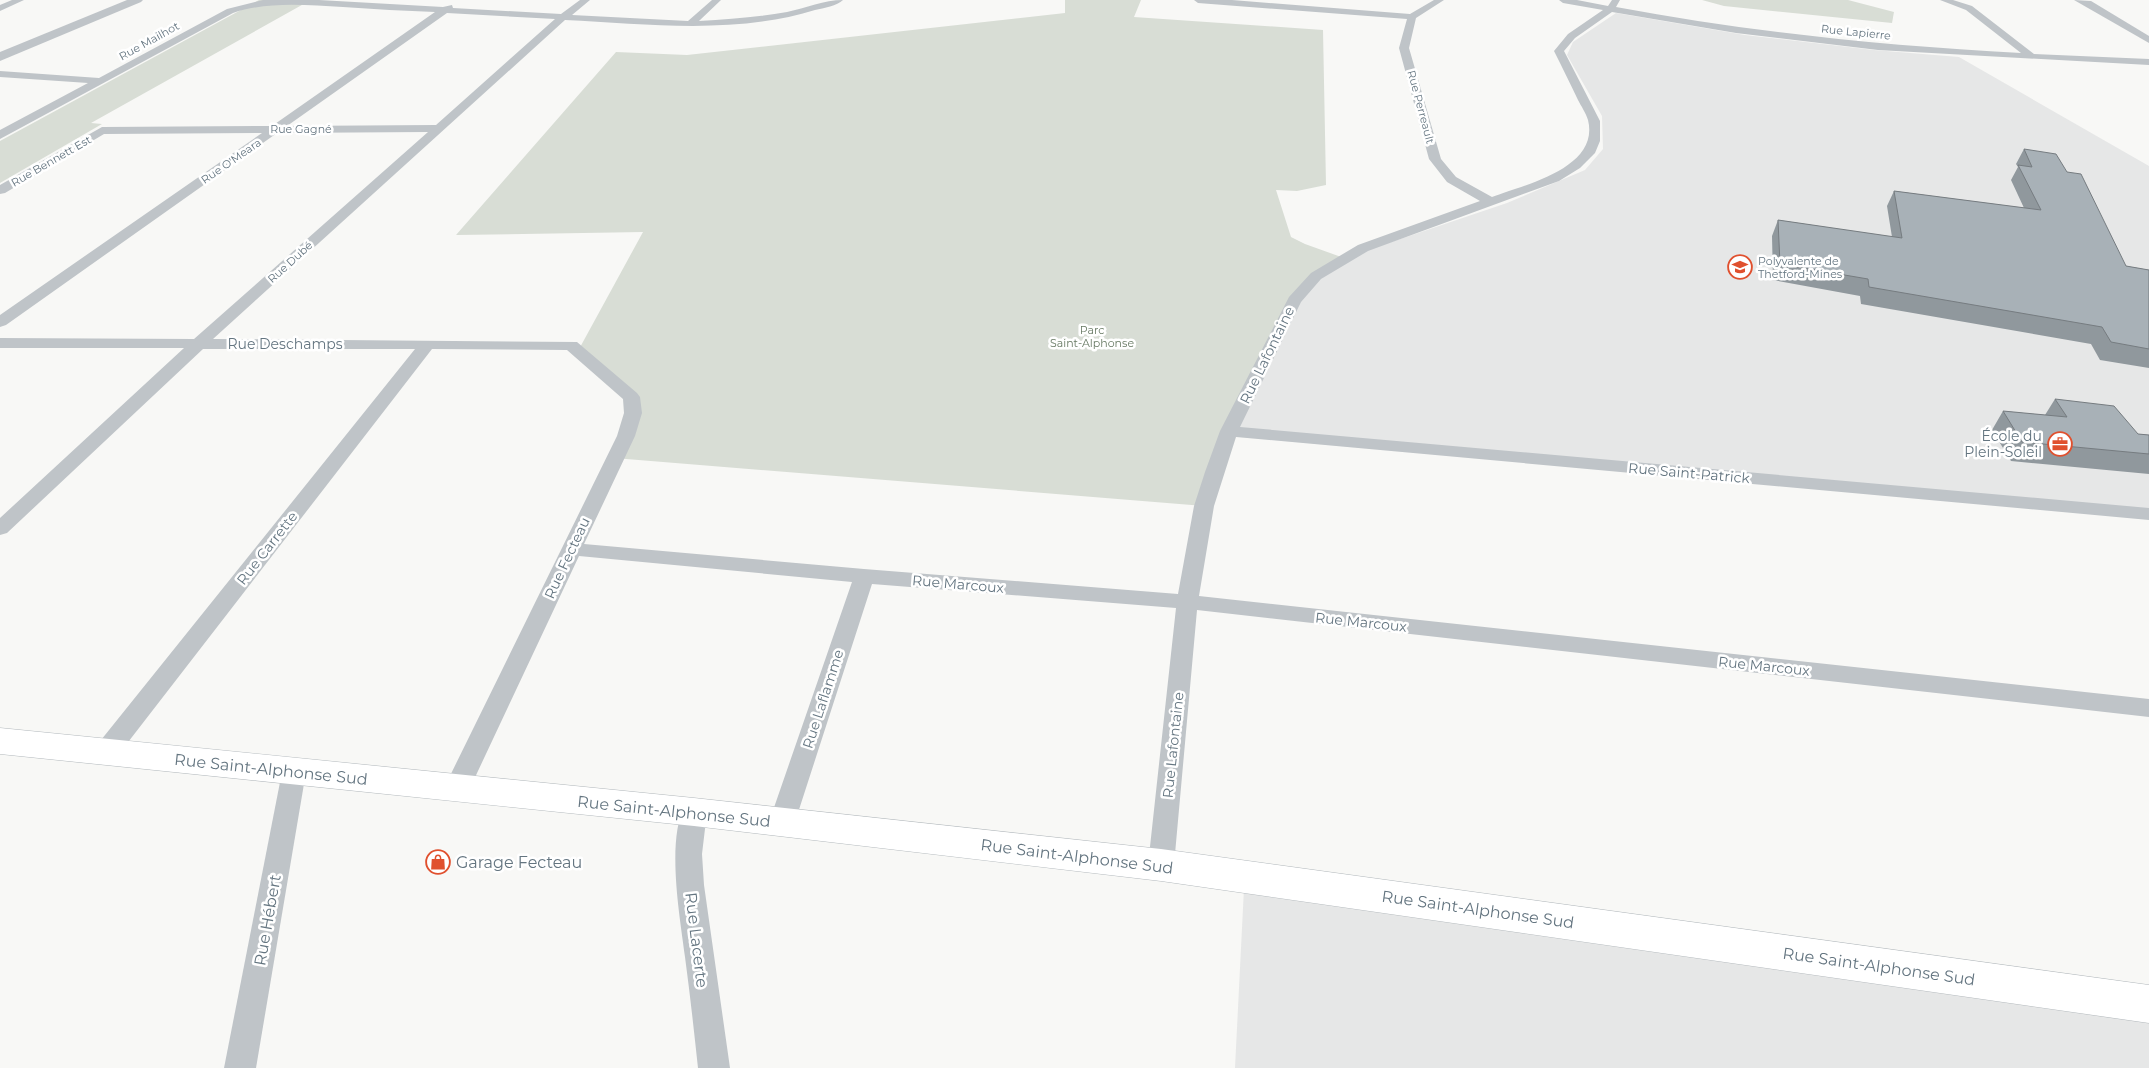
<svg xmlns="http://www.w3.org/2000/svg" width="2149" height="1068" font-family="Montserrat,sans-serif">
<rect width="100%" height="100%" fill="#f8f8f6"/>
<g fill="#e6e7e7">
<polygon points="1616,13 1745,35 1874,50 1959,57 2149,166 2149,509 1229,431 1294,300 1344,258 1507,203 1585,170 1603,149 1602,116 1567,55 1573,42"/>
<polygon points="1244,888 2149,1019 2149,1068 1235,1068"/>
</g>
<g fill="#d8ddd5">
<polygon points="259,0 319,0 309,1 91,123 102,124 0,183 0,141"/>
<polygon points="1065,0 1141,0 1134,17 1323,30 1326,185 1297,191 1276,190 1291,237 1305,244 1344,258 1294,300 1204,506 614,458 631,397 578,351 643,232 456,235 616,52 687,55 1065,13"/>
<polygon points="1702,0 1848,0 1894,12 1892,23 1724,6"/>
</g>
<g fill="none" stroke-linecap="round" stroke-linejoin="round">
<g stroke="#b2b8bc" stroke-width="1">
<polygon id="secondary" points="0,728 694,798 1161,849 2149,985 2149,1023 1161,881 694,826 0,754"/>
</g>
<g fill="#bfc4c8" fill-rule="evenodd">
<polygon points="12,0 24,0 0,11 0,5"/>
<path d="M 263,0 L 319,0 L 443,7 L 452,5 L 453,8 L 561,14 L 580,0 L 590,0 L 572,15 L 688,21 L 712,0 L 721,0 L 699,21 C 729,19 758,17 787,12 C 806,8 824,0 843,0 C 837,6 824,8 815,10 C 734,35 648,24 565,20 L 213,339 L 577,342 L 637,393 L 640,397 L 642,413 L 635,436 L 584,544 L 864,569 L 1178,594 L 1194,506 L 1205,472 L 1220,431 L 1289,297 L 1311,273 L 1358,245 L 1480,201 L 1447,182 L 1429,159 L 1399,48 L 1407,19 L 1198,3 L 1194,0 L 1232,0 L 1410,14 L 1434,0 L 1444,0 L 1416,18 L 1409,48 L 1441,159 L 1456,177 L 1492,197 C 1524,185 1600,168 1588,120 C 1586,113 1581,106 1578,100 C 1570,83 1562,67 1554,51 L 1568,34 L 1603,10 L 1563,3 L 1559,0 L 1577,0 L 1608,6 L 1612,0 L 1620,0 L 1616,7 C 1750,32 1885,46 2021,53 L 1966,10 L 1940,0 L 1953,0 L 1972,6 L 2034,54 L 2149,59 L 2149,65 L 1878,50 L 1736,33 L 1612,12 L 1575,38 L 1564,51 L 1600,121 L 1600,141 L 1595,153 L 1580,168 L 1559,181 L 1368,251 L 1321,279 L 1301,302 L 1240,427 L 2149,508 L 2149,520 L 1236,437 L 1214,506 L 1199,596 L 2149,699 L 2149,717 L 1197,610 L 1174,865 L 1170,873 L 1161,876 L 1152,873 L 1148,865 L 1176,608 L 872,584 L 795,822 L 791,829 L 782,833 L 773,829 L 769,822 L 852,582 L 579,556 L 470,788 L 466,795 L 457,798 L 448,795 L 444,788 L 617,436 L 624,413 L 623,399 L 567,350 L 432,349 L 115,759 L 106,761 L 97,759 L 94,752 L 97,745 L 415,349 L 203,349 L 7,533 L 0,535 L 0,518 L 184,348 L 0,348 L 0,338 L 194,339 L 428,132 L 277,133 L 6,325 L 0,327 L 0,315 L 262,133 L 104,134 L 5,193 L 0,194 L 0,185 L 102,127 L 272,126 L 435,12 C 405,11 374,9 343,7 C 306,5 269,1 233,13 L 0,139 L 0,130 L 88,83 L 0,77 L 0,71 L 99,78 L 227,9 ZM 447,13 L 555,19 L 436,125 L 287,126 Z"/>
<polygon points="2074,0 2091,1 2149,36 2149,43"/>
<polygon points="294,762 303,765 306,772 256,1068 224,1068 282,772 285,765"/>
<path d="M 694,802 L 703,805 L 707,812 L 702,854 L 704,885 L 730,1068 L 698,1068 C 694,1031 690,994 685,957 C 680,917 666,841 685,805 Z"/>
</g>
<polygon fill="#bfc4c8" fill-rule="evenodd" points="127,0 143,0 141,2 0,61 0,52"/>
<use href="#secondary" fill="#fff" fill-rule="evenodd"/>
</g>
<g fill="#90989d">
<polygon points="2024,149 2067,172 2126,266 2149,270 2149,368 2100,360 2091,344 1861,304 1860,296 1773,280 1772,236 1778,220 1892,237 1887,206 1894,191 2024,208 2011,180 2018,167 2016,164"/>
<polygon points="2055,399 2138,434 2149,435 2149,474 2011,461 1992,430 2003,411 2045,415"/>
</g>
<g fill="#a8b1b7" stroke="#767c80">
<polygon points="2024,149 2056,154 2067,172 2081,174 2126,266 2149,270 2149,349 2111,342 2102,327 1869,287 1868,279 1780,264 1778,220 1902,238 1894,191 2041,210 2018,165 2032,167"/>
<polygon points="2055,399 2114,406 2138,434 2149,435 2149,454 2022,442 2003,411 2067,417"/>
</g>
<defs>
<g id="school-ring" transform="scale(1.25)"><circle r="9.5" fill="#fff" stroke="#e0502e" stroke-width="1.5"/><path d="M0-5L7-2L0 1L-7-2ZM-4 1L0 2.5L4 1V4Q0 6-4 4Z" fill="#e0502e"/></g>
<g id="office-ring" transform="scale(1.25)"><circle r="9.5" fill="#fff" stroke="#e0502e" stroke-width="1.5"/><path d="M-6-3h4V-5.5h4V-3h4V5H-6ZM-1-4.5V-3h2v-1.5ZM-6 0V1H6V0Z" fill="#e0502e"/></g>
<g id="shop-ring" transform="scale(1.25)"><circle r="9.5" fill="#fff" stroke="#e0502e" stroke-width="1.5"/><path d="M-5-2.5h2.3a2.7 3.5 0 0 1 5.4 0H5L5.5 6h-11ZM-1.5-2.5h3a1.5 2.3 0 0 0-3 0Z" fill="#e0502e"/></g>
</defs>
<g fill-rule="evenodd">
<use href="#school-ring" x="1740" y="267"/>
<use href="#office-ring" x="2060" y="444"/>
<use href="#shop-ring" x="438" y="862"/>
</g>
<g text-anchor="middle" stroke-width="5" stroke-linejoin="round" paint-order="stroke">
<g font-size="11" fill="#647580" stroke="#fff">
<text transform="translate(1856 32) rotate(6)" y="4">Rue Lapierre</text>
<text transform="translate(149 41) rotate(-29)" y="4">Rue Mailhot</text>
<text transform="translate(1421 107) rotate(75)" y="4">Rue Perreault</text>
<text x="301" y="133">Rue Gagné</text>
<text transform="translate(51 161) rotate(-30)" y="4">Rue Bennett Est</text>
<text transform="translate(231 161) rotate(-35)" y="4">Rue O'Meara</text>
<text transform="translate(290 262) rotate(-42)" y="4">Rue Dubé</text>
</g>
<g font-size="11" fill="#647580" stroke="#fff" text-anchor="start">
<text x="1758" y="265">Polyvalente de<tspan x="1758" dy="13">Thetford-Mines</tspan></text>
</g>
<g font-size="11" fill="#677963" stroke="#fff">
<text x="1092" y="334">Parc<tspan x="1092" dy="13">Saint-Alphonse</tspan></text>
</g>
<g font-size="14" fill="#647580" stroke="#fff">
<text x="285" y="349">Rue Deschamps</text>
<text transform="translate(1267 355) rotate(-64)" y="5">Rue Lafontaine</text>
<text transform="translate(1689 473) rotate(5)" y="5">Rue Saint-Patrick</text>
<text transform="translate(267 548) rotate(-52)" y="5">Rue Carrette</text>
<text transform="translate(567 558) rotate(-65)" y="5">Rue Fecteau</text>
<text transform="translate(958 584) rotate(5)" y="5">Rue Marcoux</text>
<text transform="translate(1361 622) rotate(6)" y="5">Rue Marcoux</text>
<text transform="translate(1764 666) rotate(6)" y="5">Rue Marcoux</text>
<text transform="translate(823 699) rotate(-72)" y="5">Rue Laflamme</text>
<text transform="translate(1173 745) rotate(-84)" y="5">Rue Lafontaine</text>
</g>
<g font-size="14" fill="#647580" stroke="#fff" text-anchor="end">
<text x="2042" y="441">École du<tspan x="2042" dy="16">Plein-Soleil</tspan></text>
</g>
<g font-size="16" fill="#647580" stroke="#fff">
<text transform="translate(271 769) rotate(6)" y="6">Rue Saint-Alphonse Sud</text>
<text transform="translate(674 811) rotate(6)" y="6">Rue Saint-Alphonse Sud</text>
<text transform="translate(1077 856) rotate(7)" y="6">Rue Saint-Alphonse Sud</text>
<text transform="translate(1478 909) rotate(8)" y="6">Rue Saint-Alphonse Sud</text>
<text transform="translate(267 920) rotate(-80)" y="6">Rue Hébert</text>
<text transform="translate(697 940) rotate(83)" y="6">Rue Lacerte</text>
<text transform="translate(1879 966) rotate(8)" y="6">Rue Saint-Alphonse Sud</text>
</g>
<g font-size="16" fill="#647580" stroke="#fff" text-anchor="start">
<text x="456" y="868">Garage Fecteau</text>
</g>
</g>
</svg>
